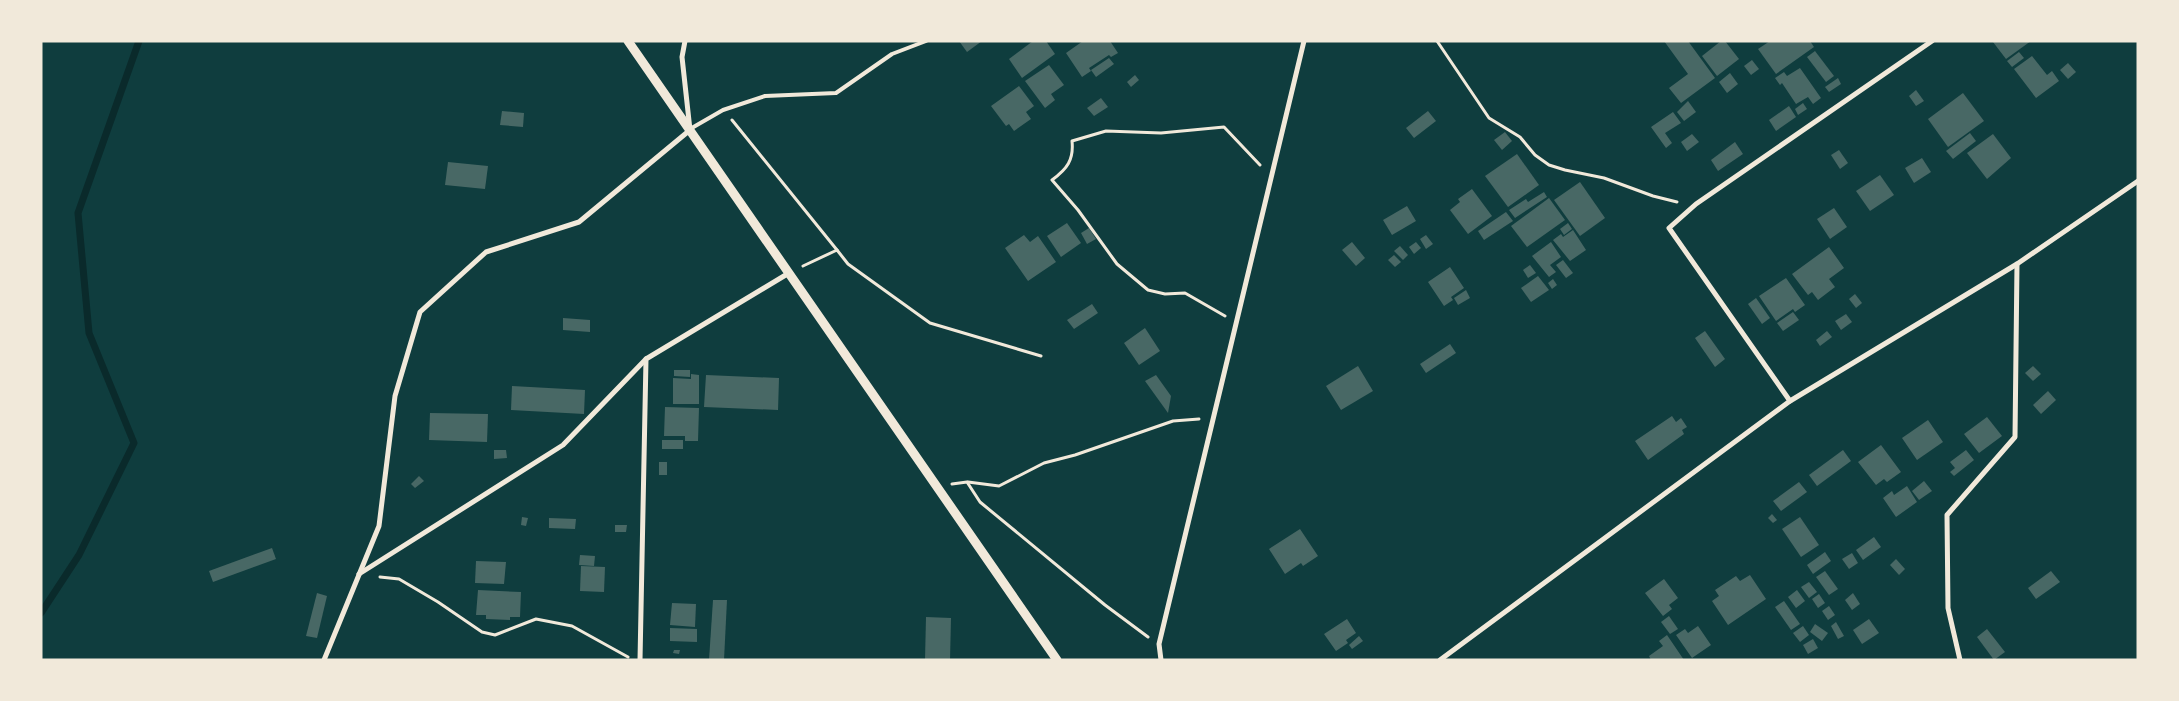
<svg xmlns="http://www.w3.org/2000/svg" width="2179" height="701" font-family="'Noto Serif',serif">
<rect width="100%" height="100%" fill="#0f3d3e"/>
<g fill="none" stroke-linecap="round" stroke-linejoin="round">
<polyline stroke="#0a2a2b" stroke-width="7" points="41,613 79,555 134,443 89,333 78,213 139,41"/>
</g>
<g fill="#486865">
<polygon points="959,41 982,41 967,52"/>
<polygon points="1033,41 1046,41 1055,54 1022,78 1009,59"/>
<polygon points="1083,41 1110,41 1118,53 1111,57 1109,55 1089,68 1091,71 1082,77 1066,53"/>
<polygon points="1664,41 1688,41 1715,78 1681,103 1669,88 1688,74"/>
<polygon points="1721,41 1725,41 1739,59 1717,76 1702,56"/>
<polygon points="1770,41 1810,41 1814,47 1776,74 1758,49"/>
<polygon points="1995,41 2031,41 2006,59 1993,42"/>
<polygon points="1815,51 1834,76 1826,82 1807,57"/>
<polygon points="2019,52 2024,58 2012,67 2007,61"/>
<polygon points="2032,56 2047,75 2052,71 2059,81 2036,98 2014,69"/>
<polygon points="1109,58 1114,64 1096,77 1091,70"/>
<polygon points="1752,60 1759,69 1751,75 1744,66"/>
<polygon points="2068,63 2076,72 2068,79 2060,70"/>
<polygon points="1049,65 1064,85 1051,94 1055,100 1045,108 1025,81"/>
<polygon points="1800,68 1821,98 1813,104 1808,97 1796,104 1782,83 1780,85 1775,78 1784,72 1787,76"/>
<polygon points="1730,73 1738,84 1727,93 1719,82"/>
<polygon points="1135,75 1139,80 1131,87 1127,82"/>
<polygon points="1838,78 1841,84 1829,92 1825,87"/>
<polygon points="1019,86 1034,106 1026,112 1031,119 1014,131 1009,124 1006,126 991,106"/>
<polygon points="1916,90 1924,101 1916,106 1909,96"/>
<polygon points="1963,93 1984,121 1948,147 1928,119"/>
<polygon points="1101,98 1108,107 1094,116 1087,108"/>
<polygon points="1688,101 1696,112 1684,121 1677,112"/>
<polygon points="1803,103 1807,109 1798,115 1795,109"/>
<polygon points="1789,106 1796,117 1776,131 1769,120"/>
<polygon points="502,111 524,113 523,127 500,125"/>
<polygon points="1428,111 1436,121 1414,138 1406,128"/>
<polygon points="1673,112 1681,123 1665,133 1672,143 1666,148 1651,127"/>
<polygon points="1505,132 1512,141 1502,150 1494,140"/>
<polygon points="1970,133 1976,141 1953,159 1946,151"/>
<polygon points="1692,134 1699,142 1687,151 1681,142"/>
<polygon points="1993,134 2011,158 1987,179 1967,153"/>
<polygon points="1735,142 1743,154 1718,171 1711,160"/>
<polygon points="1839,150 1848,163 1840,169 1831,155"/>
<polygon points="1517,154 1539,185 1508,207 1485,176"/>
<polygon points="1922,158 1931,172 1914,183 1905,168"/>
<polygon points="448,162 488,166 485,189 445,185"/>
<polygon points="1880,175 1894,195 1870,211 1856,191"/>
<polygon points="1580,182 1605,218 1580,236 1554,200"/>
<polygon points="1472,189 1492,216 1468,234 1450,210 1460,202 1458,199"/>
<polygon points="1544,192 1547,197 1515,218 1509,210 1526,199 1528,202"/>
<polygon points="1549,198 1565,220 1527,247 1511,226"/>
<polygon points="1407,206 1416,221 1392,235 1383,220"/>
<polygon points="1834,208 1847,227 1830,239 1817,219"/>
<polygon points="1506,212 1513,221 1484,240 1478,231"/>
<polygon points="1067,223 1081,243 1061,257 1047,236"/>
<polygon points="1568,223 1572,229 1564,235 1560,229"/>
<polygon points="1089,228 1096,239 1087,244 1081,233"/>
<polygon points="1573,230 1586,250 1570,261 1553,240 1561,234 1563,237"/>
<polygon points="1024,235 1030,242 1038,236 1056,262 1028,281 1005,248"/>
<polygon points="1426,235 1433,244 1426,249 1420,239"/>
<polygon points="1352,242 1365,258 1356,266 1342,250"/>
<polygon points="1416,242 1421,248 1414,254 1409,247"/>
<polygon points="1551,242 1561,257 1550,265 1556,272 1549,277 1532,256"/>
<polygon points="1400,246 1408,255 1403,260 1394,251"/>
<polygon points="1829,247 1844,268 1829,279 1835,287 1818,300 1812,292 1808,295 1792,274"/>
<polygon points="1394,255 1401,262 1395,267 1388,260"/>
<polygon points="1563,260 1573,273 1566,278 1556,265"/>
<polygon points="1530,265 1536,273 1528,278 1523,270"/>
<polygon points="1450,267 1464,288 1451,297 1453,300 1444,306 1428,282"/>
<polygon points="1538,276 1549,290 1531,302 1521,288"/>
<polygon points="1786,278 1805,305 1795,312 1793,309 1776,321 1759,296"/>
<polygon points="1553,279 1557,285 1552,289 1548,283"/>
<polygon points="1466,290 1470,298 1458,305 1454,298"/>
<polygon points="1855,294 1862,303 1856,308 1849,299"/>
<polygon points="1756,298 1770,318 1762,324 1748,304"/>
<polygon points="1092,304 1098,313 1074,329 1067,320"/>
<polygon points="1793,312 1799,320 1783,331 1777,323"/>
<polygon points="1846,314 1852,322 1841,330 1835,321"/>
<polygon points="563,318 590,320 590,332 563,330"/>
<polygon points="1145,328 1160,351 1139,365 1124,343"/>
<polygon points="1705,331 1725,359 1715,367 1695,338"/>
<polygon points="1827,331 1832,337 1820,346 1816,340"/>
<polygon points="1450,344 1456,353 1426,373 1420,364"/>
<polygon points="1358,366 1373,391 1341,410 1326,386"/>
<polygon points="2033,366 2041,374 2033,381 2025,373"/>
<polygon points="674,370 690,370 690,377 674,376"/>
<polygon points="691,374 699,375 699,404 673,404 673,378 691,379"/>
<polygon points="706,375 779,378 778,410 704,407"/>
<polygon points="1156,375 1171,396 1168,413 1145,381"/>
<polygon points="512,386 585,390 584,414 511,410"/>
<polygon points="2048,391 2056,400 2041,414 2033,405"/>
<polygon points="665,407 699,408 698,441 685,441 685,436 664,436"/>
<polygon points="430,413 488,414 487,442 429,440"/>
<polygon points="1672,416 1676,422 1681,418 1687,427 1682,430 1684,434 1648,460 1635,441"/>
<polygon points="1987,417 2002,436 1979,453 1964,434"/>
<polygon points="1928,420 1943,442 1917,460 1902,438"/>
<rect x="662" y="440" width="21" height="9"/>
<polygon points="1881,445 1901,472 1887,482 1884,479 1876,485 1858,462"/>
<polygon points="494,450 506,450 507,458 494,459"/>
<polygon points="1843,450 1851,461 1817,486 1809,475"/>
<polygon points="1966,450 1974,460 1954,476 1950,472 1955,468 1950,462"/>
<rect x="659" y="462" width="8" height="13"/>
<polygon points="419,476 424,481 415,488 411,484"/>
<polygon points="1924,481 1932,491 1919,500 1912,491"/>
<polygon points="1799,482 1807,492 1781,511 1773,501"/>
<polygon points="1907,486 1917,502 1896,517 1883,498 1892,491 1894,495"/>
<polygon points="1772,514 1777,520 1773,523 1768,518"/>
<polygon points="522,517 528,518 526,526 521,525"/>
<polygon points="1800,517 1819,545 1801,557 1782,529"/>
<polygon points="549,518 576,519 575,529 549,528"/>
<polygon points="615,525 627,525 626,532 615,532"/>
<polygon points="1300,529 1318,556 1303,566 1301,563 1285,574 1269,549"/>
<polygon points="1874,537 1881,547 1863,560 1856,550"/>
<polygon points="272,548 276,559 213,582 209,571"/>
<polygon points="1825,552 1831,561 1813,574 1807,565"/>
<polygon points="1852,553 1858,563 1849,569 1842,559"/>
<polygon points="580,555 595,556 594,566 579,565"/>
<polygon points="1896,559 1905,569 1899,575 1890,565"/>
<polygon points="476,561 506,562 504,584 475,583"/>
<polygon points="581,566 605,567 604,592 580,591"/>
<polygon points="1825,571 1838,589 1829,595 1816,577"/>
<polygon points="2051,571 2060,582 2036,599 2028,588"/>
<polygon points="1750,575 1766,599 1728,625 1712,601 1719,596 1715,590 1736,576 1740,581"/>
<polygon points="1664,579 1678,598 1669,605 1672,609 1663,616 1645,593"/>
<polygon points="1809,582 1817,592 1809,598 1801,587"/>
<polygon points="478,590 521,592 520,617 510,617 510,620 486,619 486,615 476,615"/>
<polygon points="1797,590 1805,601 1796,608 1788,597"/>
<polygon points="317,593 327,596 317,638 306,636"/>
<polygon points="1853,593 1860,604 1852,610 1845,600"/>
<polygon points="1819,594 1825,603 1818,608 1812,599"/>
<polygon points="713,600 727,600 724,660 709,660"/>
<polygon points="1784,601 1800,624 1791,630 1775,607"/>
<polygon points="672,603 696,604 695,627 670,625"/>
<polygon points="1829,606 1835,615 1828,620 1822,611"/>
<polygon points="1669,616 1678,629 1670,634 1661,622"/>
<polygon points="926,617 951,618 950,660 925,660"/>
<polygon points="1347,619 1356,633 1346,640 1348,643 1336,651 1324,634"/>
<polygon points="1869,619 1879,633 1862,644 1853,630"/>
<polygon points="1836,622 1844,636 1838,639 1831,626"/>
<polygon points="1815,624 1828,633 1822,641 1810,632"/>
<polygon points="1698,626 1711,645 1692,658 1676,635 1685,629 1688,633"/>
<polygon points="1803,626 1809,635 1800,642 1793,633"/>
<polygon points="670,628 697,629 697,642 670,641"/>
<polygon points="1987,629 2005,652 1994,660 1977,637"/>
<polygon points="1667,635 1684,660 1651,660 1649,656 1663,646 1659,641"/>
<polygon points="1359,636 1363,641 1352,649 1349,645"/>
<polygon points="1813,639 1818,648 1808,654 1803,645"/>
<polygon points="674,650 680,650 679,654 673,653"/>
</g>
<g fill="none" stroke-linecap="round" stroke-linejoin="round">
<g stroke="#f1e9da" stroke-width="3">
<polyline points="1437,41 1489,118 1520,137 1535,155 1549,165 1565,170 1604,178 1653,196 1677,202"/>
<polyline points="732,120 837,250"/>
<polyline points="803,266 837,250 848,264 930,323 1041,356"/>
<path d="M 1225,316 L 1185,293 L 1165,294 L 1148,290 L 1117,264 L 1078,210 L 1052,180 C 1067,169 1074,160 1072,141 L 1106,131 L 1161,133 L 1224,127 L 1260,165"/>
<polyline points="968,482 999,486 1044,463 1075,455 1173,421 1199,419"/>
<polyline points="952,484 967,482 980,502 1105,605 1148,637"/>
<polyline points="380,577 399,579 438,602 482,632 495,635 536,619 572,626 628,657"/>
</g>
<polyline stroke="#f1e9da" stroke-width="4" points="690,129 723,110 765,96 836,93 892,54 926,41"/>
<g stroke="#f1e9da" stroke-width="5">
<polyline points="1790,401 1669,228 1696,204 1932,41"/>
<polyline points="359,574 563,445 646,359"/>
<polyline points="324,660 379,526 395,396 420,312 486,252 579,222 690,130 682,57 685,41"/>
<polyline points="640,660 646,359 789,273"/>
<polyline points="1161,660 1159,644 1304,41"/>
<polyline points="1440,660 1790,401 2017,264 2138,181"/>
<polyline points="1960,660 1948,608 1947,515 2015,437 2017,264"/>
</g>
<polyline stroke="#f1e9da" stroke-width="9" points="628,41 1057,660"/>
</g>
<rect width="2179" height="701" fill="none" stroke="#f1e9da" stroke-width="85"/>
</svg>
